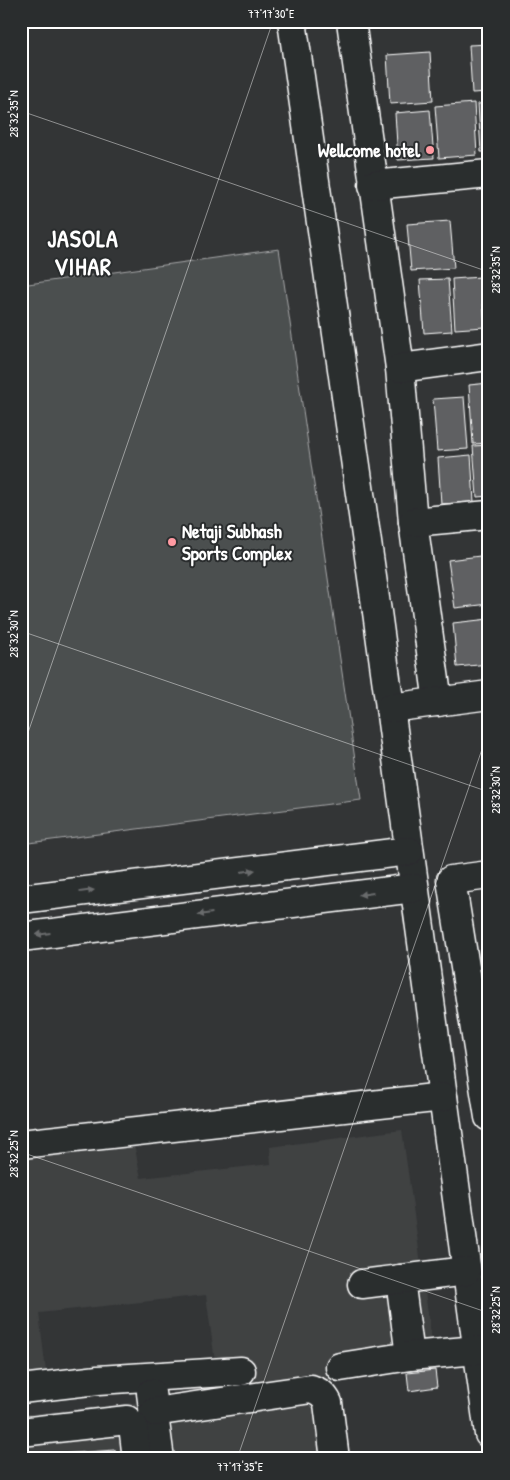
<svg xmlns="http://www.w3.org/2000/svg" width="510" height="1480" font-family="'Patrick Hand',sans-serif">
<rect width="100%" height="100%" fill="#333536"/>
<filter id="ink" filterUnits="userSpaceOnUse"><feTurbulence type="fractalNoise" baseFrequency=".02" numOctaves="2"/><feDisplacementMap in="SourceGraphic" scale="10" xChannelSelector="R" yChannelSelector="G"/><feConvolveMatrix kernelMatrix="1 2 1 2 8 2 1 2 1" color-interpolation-filters="sRGB"/></filter>
<g filter="url(#ink)">
<polygon fill="#404243" points="402,1130 435,1363 332,1377 342,1459 21,1459 21,1415 133,1403 219,1391 206,1295 39,1313 46,1372 21,1375 21,1193 24,1193 21,1158 134,1144 141,1178 271,1164 270,1147"/>
<polygon fill="#4c4f50" stroke="#a6a7a8" points="279,249 361,800 21,844 21,285"/>
<g fill="#5f6162" stroke="#fff">
<polygon points="489,44 489,92 472,93 469,45"/>
<polygon points="430,52 433,101 390,104 387,55"/>
<polygon points="474,103 477,155 439,158 435,106"/>
<polygon points="489,103 489,152 481,152 478,104"/>
<polygon points="430,110 434,158 398,160 395,113"/>
<polygon points="450,221 454,268 411,271 407,224"/>
<polygon points="485,273 489,273 489,322 488,322"/>
<polygon points="481,277 485,327 455,329 452,279"/>
<polygon points="448,279 452,331 424,333 420,280"/>
<polygon points="489,383 489,443 473,444 469,385"/>
<polygon points="464,397 468,449 437,451 433,399"/>
<polygon points="489,445 489,496 477,497 473,446"/>
<polygon points="471,455 474,502 441,504 438,458"/>
<polygon points="488,555 489,604 455,608 448,560"/>
<polygon points="489,619 489,664 457,667 453,623"/>
<polygon points="435,1370 437,1387 409,1391 407,1373"/>
<polygon points="115,1450 115,1459 60,1459 59,1454"/>
</g>
<g fill="none" stroke-linecap="round" stroke-linejoin="round">
<g stroke="#fff" stroke-width="31">
<g id="minor">
<polyline points="292,21 377,612 489,1434"/>
<polyline points="351,21 400,368 413,522 438,702"/>
<polyline points="373,185 489,174"/>
<polyline points="400,368 489,356"/>
<polyline points="413,522 489,515"/>
<polyline points="390,708 489,695"/>
<polyline points="489,875 451,880 489,1117"/>
<polyline points="21,899 409,851"/>
<polyline points="21,937 414,888"/>
<polyline points="21,1144 443,1097"/>
<polyline points="400,1279 410,1356"/>
<polyline points="362,1284 466,1271"/>
<polyline points="340,1367 410,1356 477,1350"/>
<polyline points="21,1389 98,1380 241,1371"/>
<polyline points="151,1393 160,1459"/>
<path d="M 154,1412 L 311,1389 C 320,1392 324,1395 328,1403 L 335,1459"/>
<polyline points="21,1432 127,1420 133,1425 137,1459"/>
</g>
</g>
<use href="#minor" stroke="#2a2d2e" stroke-width="28"/>
</g>
<defs><path id="oneway-solid" d="M-6-.8H1V-3.2L6.5 0L1 3.2V.8H-6Z" transform="scale(1.25)"/></defs>
<g fill="#6a6c6d">
<use href="#oneway-solid" transform="translate(248 871) rotate(-7)"/>
<use href="#oneway-solid" transform="translate(87 891) rotate(-7)"/>
<use href="#oneway-solid" transform="translate(366 894) rotate(173)"/>
<use href="#oneway-solid" transform="translate(205 914) rotate(173)"/>
<use href="#oneway-solid" transform="translate(43 934) rotate(173)"/>
</g>
</g>
<path fill="none" stroke="#fff" stroke-width="1" stroke-opacity="0.45" d="M 21,111 L 489,272M 21,631 L 489,792M 21,753 L 273,21M 21,1152 L 489,1313M 237,1459 L 489,729"/>
<g fill="#ff9aa2" stroke="#2a2d2e" stroke-width="2">
<circle cx="430" cy="150" r="5"/>
<circle cx="172" cy="542" r="5"/>
</g>
<g text-anchor="middle" stroke-width="4" stroke-linejoin="round" paint-order="stroke">
<g font-size="19" font-weight="bold" fill="#fff" stroke="#2a2d2e" text-anchor="end">
<text x="420" y="157">Wellcome hotel</text>
<text x="182" y="538" text-anchor="start">Netaji Subhash<tspan x="182" dy="22">Sports Complex</tspan></text>
</g>
<g font-size="24" font-weight="bold" letter-spacing="1" fill="#fff" stroke="#2a2d2e">
<text x="83" y="247">JASOLA<tspan x="83" dy="28">VIHAR</tspan></text>
</g>
</g>
<rect width="510" height="1480" fill="none" stroke="#2a2d2e" stroke-width="55"/>
<rect x="28" y="28" width="454" height="1424" fill="none" stroke="#fff" stroke-width="2"/>
<g font-size="12" text-anchor="middle" fill="#fff">
<text x="271" y="18">77°17'30"E</text>
<text transform="translate(14 114) rotate(-90)" y="4">28°32'35"N</text>
<text transform="translate(496 270) rotate(-90)" y="4">28°32'35"N</text>
<text transform="translate(14 634) rotate(-90)" y="4">28°32'30"N</text>
<text transform="translate(496 790) rotate(-90)" y="4">28°32'30"N</text>
<text transform="translate(14 1154) rotate(-90)" y="4">28°32'25"N</text>
<text transform="translate(496 1310) rotate(-90)" y="4">28°32'25"N</text>
<text x="240" y="1471">77°17'35"E</text>
</g>
</svg>
